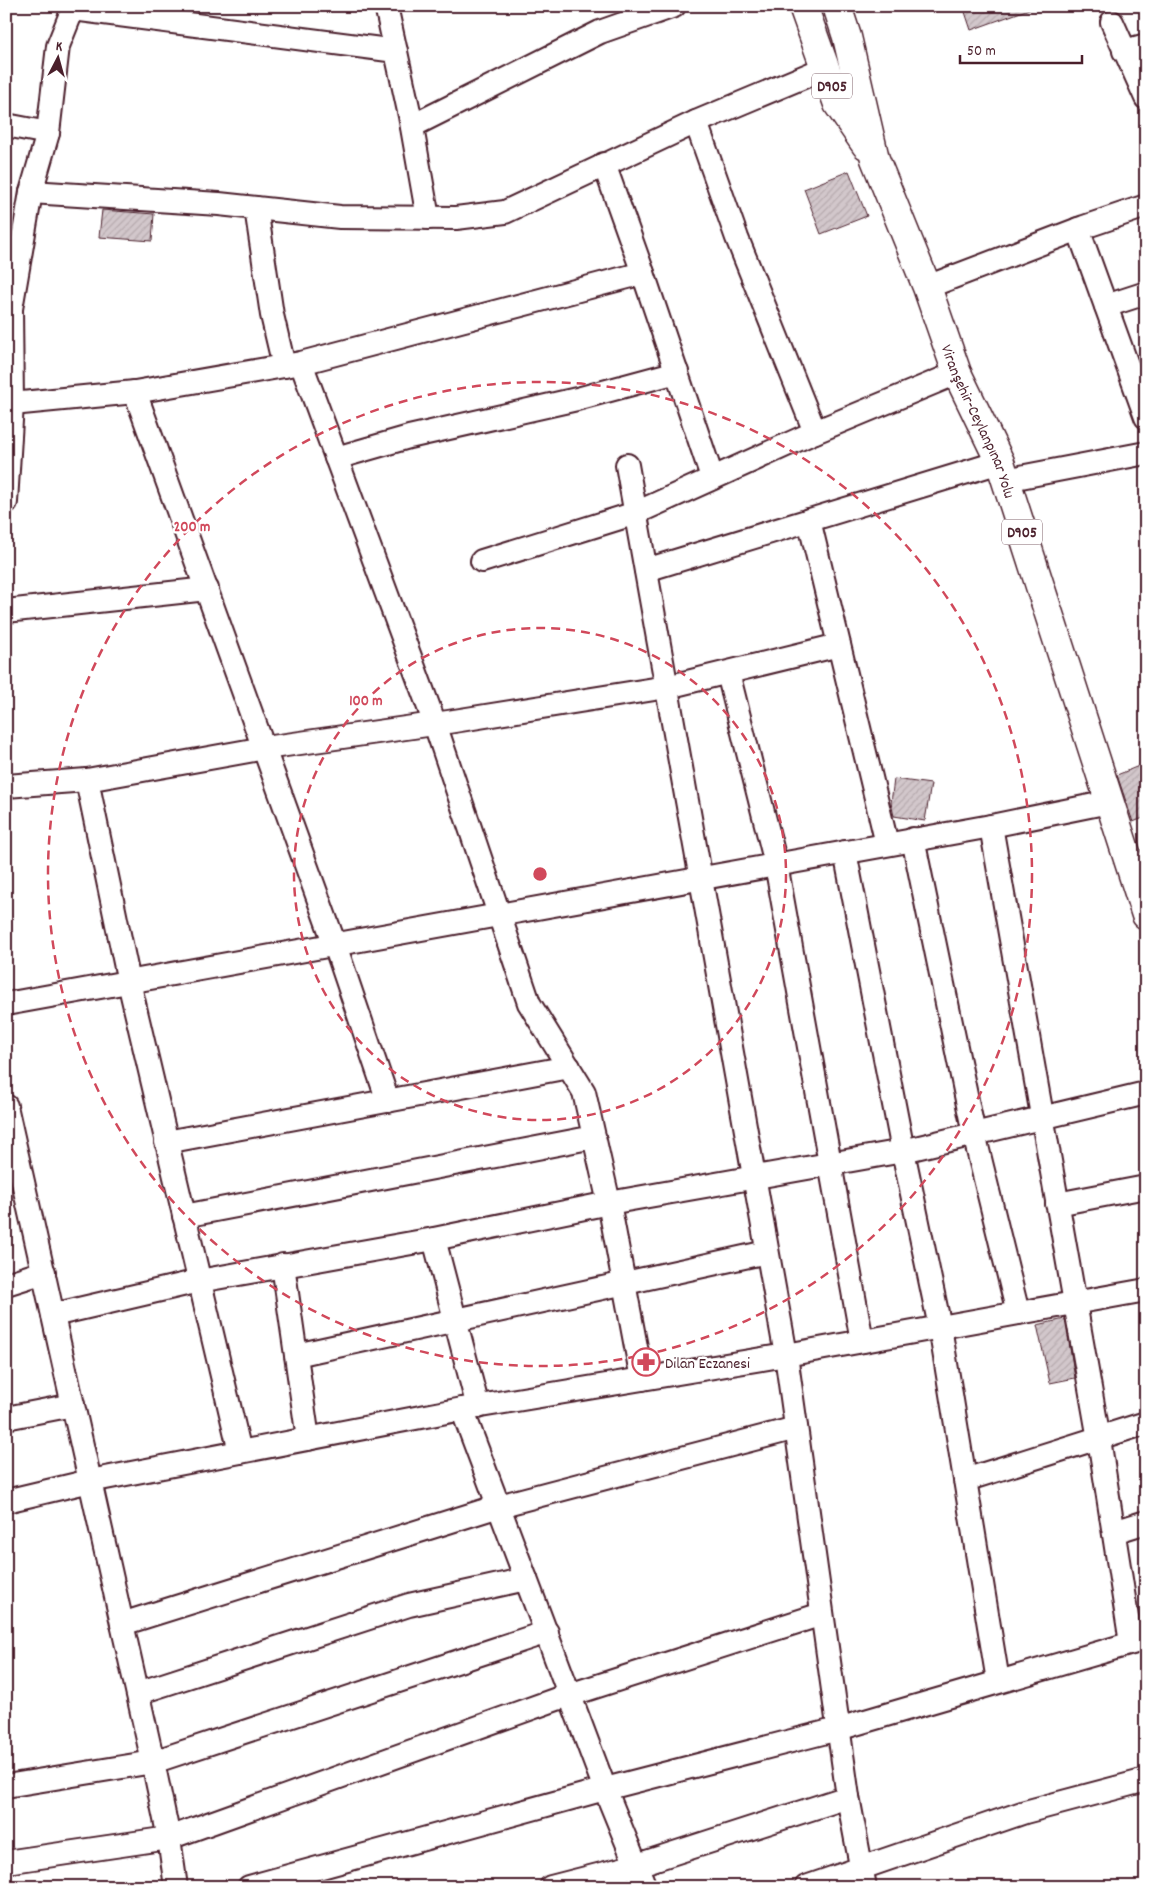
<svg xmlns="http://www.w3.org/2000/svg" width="1152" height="1893" font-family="Dekko,sans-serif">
<defs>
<pattern id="building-hatch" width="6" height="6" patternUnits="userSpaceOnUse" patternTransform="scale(1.25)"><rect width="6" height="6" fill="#d2c7cb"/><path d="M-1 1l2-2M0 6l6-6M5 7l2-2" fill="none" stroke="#b6aaae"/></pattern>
</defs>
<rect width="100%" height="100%" fill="#fff"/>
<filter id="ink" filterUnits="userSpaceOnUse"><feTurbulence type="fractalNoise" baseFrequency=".02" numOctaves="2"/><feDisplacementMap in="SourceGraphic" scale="10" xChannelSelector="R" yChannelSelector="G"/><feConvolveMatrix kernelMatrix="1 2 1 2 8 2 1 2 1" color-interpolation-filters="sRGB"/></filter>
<g filter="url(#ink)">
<g fill="url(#building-hatch)" stroke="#4a1f2b">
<polygon points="963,6 1032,6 1032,8 971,30"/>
<polygon points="849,171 867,216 821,234 804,189"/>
<polygon points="102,210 154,214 152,241 99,237"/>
<polygon points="1146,763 1146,817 1133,822 1117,775"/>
<polygon points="894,779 931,784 925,821 894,816 891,803"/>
<polygon points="1065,1319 1075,1378 1050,1383 1037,1325"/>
</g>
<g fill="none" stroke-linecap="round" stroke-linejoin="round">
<g stroke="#4a1f2b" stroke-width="26">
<g id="minor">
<polyline points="386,6 410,116 428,218"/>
<polyline points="73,9 396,51"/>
<polyline points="1112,22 1146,98"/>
<polyline points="1124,51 1146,45"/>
<polyline points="696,122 737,238 815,432"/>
<polyline points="6,125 48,133"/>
<polyline points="412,126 600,32 674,6"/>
<polyline points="604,164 643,273 712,477"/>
<polyline points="31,192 219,204 340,217 456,218 505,212 696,122 825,68"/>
<polyline points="256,208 272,315 284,366"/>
<polyline points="1078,229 1146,417"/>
<polyline points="927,287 1084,227 1146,206"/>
<polyline points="1106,306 1146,293"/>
<polyline points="301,363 435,724 529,1003 584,1092 609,1203 642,1379"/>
<polyline points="135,392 335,945 388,1101"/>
<polyline points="12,404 135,392 301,363 643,273"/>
<polyline points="336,458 409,437 577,399 677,372"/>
<polyline points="627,465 786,1355 848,1797 865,1887"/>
<polyline points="1005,480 1146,453"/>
<polyline points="6,502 12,404 11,309 31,192 48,133 58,46 74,6"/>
<polyline points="809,520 887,844"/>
<polyline points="482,561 636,513 815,432 957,373"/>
<polyline points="646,570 1000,462"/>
<polyline points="6,611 207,589"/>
<polyline points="728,673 776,864 862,1341"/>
<polyline points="87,780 129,982 240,1452"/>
<polyline points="6,786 87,780 265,748 448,722 667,687 839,645"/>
<polyline points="991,826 1099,1439 1131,1643"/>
<polyline points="913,839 974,1134 1018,1313"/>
<polyline points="845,852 903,1151 940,1327 998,1681"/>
<polyline points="6,1004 991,826 1109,802"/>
<polyline points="6,1106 153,1762 169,1838 176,1887"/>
<polyline points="166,1142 569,1067"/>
<polyline points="1057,1204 1146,1187"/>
<polyline points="184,1216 594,1137"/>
<polyline points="434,1239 478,1407"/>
<polyline points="283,1265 308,1439"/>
<polyline points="6,1284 44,1272"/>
<polyline points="53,1315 199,1281 434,1239 609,1203 903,1151 1146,1093"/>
<polyline points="296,1355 767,1252"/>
<polyline points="462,1409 605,1789 645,1887"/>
<polyline points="6,1418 73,1405"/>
<polyline points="965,1480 1146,1423"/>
<polyline points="6,1501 90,1481 462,1409 786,1355 1146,1290"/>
<polyline points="1114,1532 1146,1522"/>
<polyline points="122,1624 499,1506 796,1428"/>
<polyline points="138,1693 409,1605 526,1579"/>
<polyline points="6,1786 153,1762 547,1632"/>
<polyline points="6,1862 169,1838 557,1699 822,1614"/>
<polyline points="249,1887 605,1789 838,1729 1146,1639"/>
<polyline points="551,1887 637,1865 848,1797"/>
<polyline points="806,1887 1025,1812 1146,1780"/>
</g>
</g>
<g stroke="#4a1f2b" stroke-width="31">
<g id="major">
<polyline points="803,6 838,104 866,145"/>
<path id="s1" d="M 837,6 L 847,37 L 875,159 L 927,287 L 957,373 L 1000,462 L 1146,915"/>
</g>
</g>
<use href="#minor" stroke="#fff" stroke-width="22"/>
<use href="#major" stroke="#fff" stroke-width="28"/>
</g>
</g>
<g fill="none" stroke="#d1495b" stroke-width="2.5" stroke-dasharray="9 6">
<circle cx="540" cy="874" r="246"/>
<circle cx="540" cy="874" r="492"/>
</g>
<defs>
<g id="pharmacy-ring" transform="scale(1.4375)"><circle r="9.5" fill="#fff" stroke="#d1495b" stroke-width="1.5"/><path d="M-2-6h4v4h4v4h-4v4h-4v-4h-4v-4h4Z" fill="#d1495b"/></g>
</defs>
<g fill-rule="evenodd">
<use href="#pharmacy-ring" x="646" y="1362"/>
</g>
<g text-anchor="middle" stroke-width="4.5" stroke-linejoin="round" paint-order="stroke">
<g fill="#fff" stroke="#80626b" stroke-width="1">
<rect x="812" y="73.5" width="40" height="25" rx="4"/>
<rect x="1002" y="519.5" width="40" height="25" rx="4"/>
</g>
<g font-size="15" font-weight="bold" fill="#4a1f2b">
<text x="832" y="91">D905</text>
<text x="1022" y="537">D905</text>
</g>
<g font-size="16" fill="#4a1f2b" stroke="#fff">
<text dy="6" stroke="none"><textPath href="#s1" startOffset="440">Viranşehir-Ceylanpınar Yolu</textPath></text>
</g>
<g font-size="16" fill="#4a1f2b" stroke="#fff" text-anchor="start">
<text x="665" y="1368">Dilan Eczanesi</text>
</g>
</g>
<circle cx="540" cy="874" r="8" fill="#d1495b" stroke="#fff" stroke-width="2.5"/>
<g font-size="15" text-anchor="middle" font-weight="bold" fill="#d1495b" stroke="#fff" stroke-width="4.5" stroke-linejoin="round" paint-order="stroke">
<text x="192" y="531">200 m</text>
<text x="366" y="705">100 m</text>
</g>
<rect width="1152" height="1893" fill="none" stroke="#fff" stroke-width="25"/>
<rect x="12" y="12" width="1127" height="1868" fill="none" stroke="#4a1f2b" stroke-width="2" filter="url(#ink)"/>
<g transform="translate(58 58) rotate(6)" stroke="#ffffff" stroke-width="4" paint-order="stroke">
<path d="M0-4L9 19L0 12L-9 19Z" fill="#4a1f2b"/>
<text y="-8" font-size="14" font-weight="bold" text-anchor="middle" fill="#4a1f2b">K</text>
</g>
<path d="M960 55v8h122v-8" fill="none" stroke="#4a1f2b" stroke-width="2.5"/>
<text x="967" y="55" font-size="15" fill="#4a1f2b" stroke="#ffffff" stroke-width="4" paint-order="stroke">50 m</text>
</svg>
